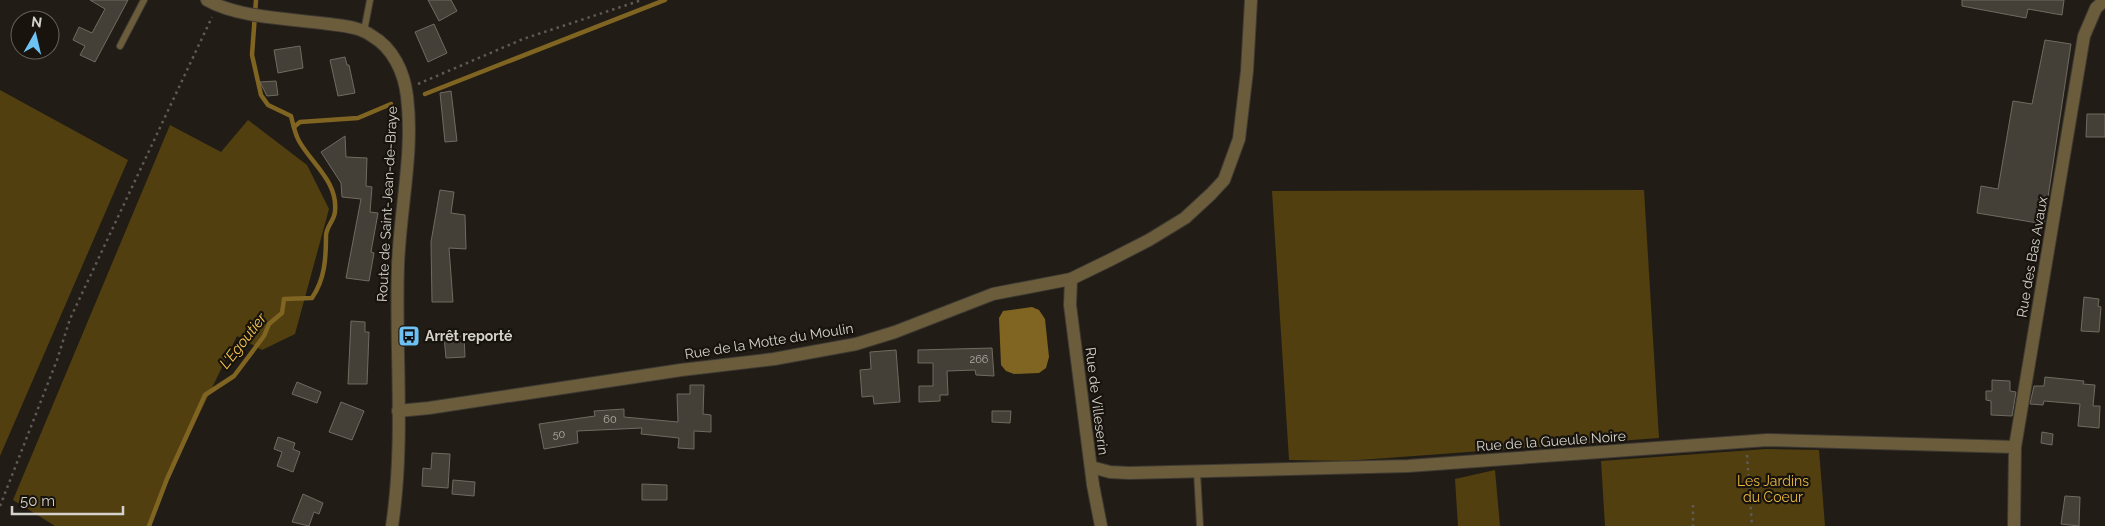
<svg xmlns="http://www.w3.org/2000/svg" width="2105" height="526" font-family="Raleway,sans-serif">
<rect width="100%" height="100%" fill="#211d16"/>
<g fill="#523f10">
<polygon points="0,90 128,160 0,456"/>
<polygon points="248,120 307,165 329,209 295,334 262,350 237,336 170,475 151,526 55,526 13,500 170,125 221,152"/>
<polygon points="1644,190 1659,438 1346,461 1289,460 1272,191"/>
<polygon points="1766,449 1819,450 1825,526 1605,526 1601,461"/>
<polygon points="1495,470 1500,526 1458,526 1455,479"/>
</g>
<polygon fill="#806421" points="1032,307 1039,310 1045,319 1049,357 1046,368 1039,373 1014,374 1006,371 1001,365 999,318 1003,311"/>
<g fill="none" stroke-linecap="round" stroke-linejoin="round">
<g stroke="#806421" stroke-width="4.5">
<polyline points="425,94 665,0"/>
<polyline points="294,127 300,122 358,118 391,104"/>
<path d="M 149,526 L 167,479 L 205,395 L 234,376 L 264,336 L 269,324 L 282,313 L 284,299 L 312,298 C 325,279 326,258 326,236 C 326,226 335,220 335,211 C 338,182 312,164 299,141 C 295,134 293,124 291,116 L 268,105 L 261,95 L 252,55 L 256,0"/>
</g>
</g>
<g fill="#444037" stroke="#6f6b61">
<polygon points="90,0 128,0 95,62 80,55 85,46 73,40 79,27 92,33 105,9"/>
<polygon points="428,0 451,0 457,11 439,21"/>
<polygon points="1962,0 2064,0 2062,15 2028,9 2026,18 1962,6"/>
<polygon points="434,24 447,53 428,62 415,32"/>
<polygon points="2045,40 2071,44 2044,224 1977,213 1981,186 1998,189 2013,101 2032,104"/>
<polygon points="300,46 303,68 278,73 274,50"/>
<polygon points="345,57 347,65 349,65 355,93 338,96 330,60"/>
<polygon points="276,81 278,95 267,96 260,82"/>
<polygon points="451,91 457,141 445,142 440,93"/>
<polygon points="2087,114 2105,114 2105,137 2086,137"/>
<polygon points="345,136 346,157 367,158 366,186 372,187 370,212 378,213 371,252 374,253 369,281 346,278 361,199 342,197 341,183 321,152"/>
<polygon points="440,190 454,192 451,213 465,215 466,249 449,248 453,302 432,302 431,242"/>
<polygon points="2084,297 2099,299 2098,306 2101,307 2099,332 2081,331"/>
<polygon points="351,321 365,322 365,332 369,332 367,384 348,384"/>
<polygon points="464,336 465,357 446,358 444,337"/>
<polygon points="992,348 994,376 976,375 975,370 947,371 948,395 940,395 940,401 919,402 919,386 933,386 933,363 918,363 918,350"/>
<polygon points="896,350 900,402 874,404 873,396 862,397 860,370 871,369 870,352"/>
<polygon points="2045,377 2084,381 2083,384 2095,385 2093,406 2100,406 2099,428 2078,426 2080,404 2044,401 2043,405 2030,404 2034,386 2044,386"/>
<polygon points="1992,380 2010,381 2010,391 2016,392 2012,416 1991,415 1991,401 1986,400 1986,391 1992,391"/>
<polygon points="297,382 321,392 317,403 292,394"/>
<polygon points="690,385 704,385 703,414 711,415 711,432 694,431 694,449 678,448 679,438 641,434 642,428 577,431 578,443 544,449 539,424 595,416 594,411 624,409 624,417 678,422 677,394 690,394"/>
<polygon points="341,402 364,411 352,440 329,432"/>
<polygon points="992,411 1011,411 1010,423 992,422"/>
<polygon points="2042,432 2053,434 2052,445 2041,443"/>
<polygon points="278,437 295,443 293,449 300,452 293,472 277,466 282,452 274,449"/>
<polygon points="432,453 450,454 448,488 422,486 423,468 431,469"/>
<polygon points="453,480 475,482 474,496 452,494"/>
<polygon points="642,484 667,485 667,500 642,500"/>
<polygon points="303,494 323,503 319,514 314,512 309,526 292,522"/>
<polygon points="2065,496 2080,497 2079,526 2061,524"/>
</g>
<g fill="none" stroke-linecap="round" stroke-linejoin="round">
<g stroke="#3e3a33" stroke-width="8">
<g id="lane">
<polyline points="364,31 370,0"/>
<polyline points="120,46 144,0"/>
<polyline points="1197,472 1200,526"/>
</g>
</g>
<g stroke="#3e3a33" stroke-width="14">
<g id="street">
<path d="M 207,0 C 238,18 293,19 329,24 C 344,26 360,27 372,36 C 393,48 404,72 407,96 C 414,152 400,209 398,265 C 395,352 405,440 392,526"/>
<polyline points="1071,279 1070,305 1093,485 1101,526"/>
<polyline points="398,411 429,408 681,370 774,359 856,344 895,332 993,294 1071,279 1110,260 1149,240 1185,218 1211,194 1224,180 1239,139 1247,71 1251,0"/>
<polyline points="1091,467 1110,472 1129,473 1408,466 1767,440 2015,447"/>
<polyline points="2014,526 2015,447 2084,36 2096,8 2105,0"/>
</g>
</g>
<g stroke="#5e5b54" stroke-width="2.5" stroke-dasharray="2.5 4" stroke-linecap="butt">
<polyline points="418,84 523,39 642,0"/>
<polyline points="1747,455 1752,526"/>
<polyline points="1693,505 1693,526"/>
<polyline points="0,506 57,360 70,319 212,17"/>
</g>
<use href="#lane" stroke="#6b5c3c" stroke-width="6"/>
<use href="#street" stroke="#6b5c3c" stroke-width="12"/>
</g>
<defs>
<g id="bus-square" transform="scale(1.125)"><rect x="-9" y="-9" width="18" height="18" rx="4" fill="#6dc2f3" stroke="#18140d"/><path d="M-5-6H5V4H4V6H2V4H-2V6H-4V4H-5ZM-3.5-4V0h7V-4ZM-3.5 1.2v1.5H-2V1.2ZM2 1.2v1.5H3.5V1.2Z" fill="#111"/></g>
</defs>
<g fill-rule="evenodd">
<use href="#bus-square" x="409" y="336"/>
</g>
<g text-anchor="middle" stroke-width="4.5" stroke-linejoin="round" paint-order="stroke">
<g font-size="11" fill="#b1aea8">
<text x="979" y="363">266</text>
<text x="610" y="423">60</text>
<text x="559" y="438">50</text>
</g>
<g font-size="14" fill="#d5d2cd" stroke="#18140d">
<text transform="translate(387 204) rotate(-87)" y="5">Route de Saint-Jean-de-Braye</text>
<text transform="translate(2032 257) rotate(-80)" y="5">Rue des Bas Avaux</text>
<text transform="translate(769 341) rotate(-9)" y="5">Rue de la Motte du Moulin</text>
<text transform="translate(1097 401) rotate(83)" y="5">Rue de Villeserin</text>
<text transform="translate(1551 441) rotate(-4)" y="5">Rue de la Gueule Noire</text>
</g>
<g font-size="14" font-weight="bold" fill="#d5d2cd" stroke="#18140d" text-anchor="start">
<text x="425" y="341">Arrêt reporté</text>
</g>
<g font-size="14" fill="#e9b83f" stroke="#18140d">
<text x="1773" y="486">Les Jardins<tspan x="1773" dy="16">du Coeur</tspan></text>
</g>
<g font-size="15" font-style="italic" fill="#f4c24b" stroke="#18140d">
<text transform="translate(243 341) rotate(-52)" y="5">L'Egoutier</text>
</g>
</g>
<g transform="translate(35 35) rotate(8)"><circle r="24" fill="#18140d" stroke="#64605a"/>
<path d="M0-4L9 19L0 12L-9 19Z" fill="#6dc2f3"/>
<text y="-8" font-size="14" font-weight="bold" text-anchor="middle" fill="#d5d2cd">N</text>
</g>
<path d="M12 506v8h111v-8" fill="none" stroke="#d5d2cd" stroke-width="2.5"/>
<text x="20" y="506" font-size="15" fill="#d5d2cd" stroke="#18140d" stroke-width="4" paint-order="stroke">50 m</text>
</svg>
